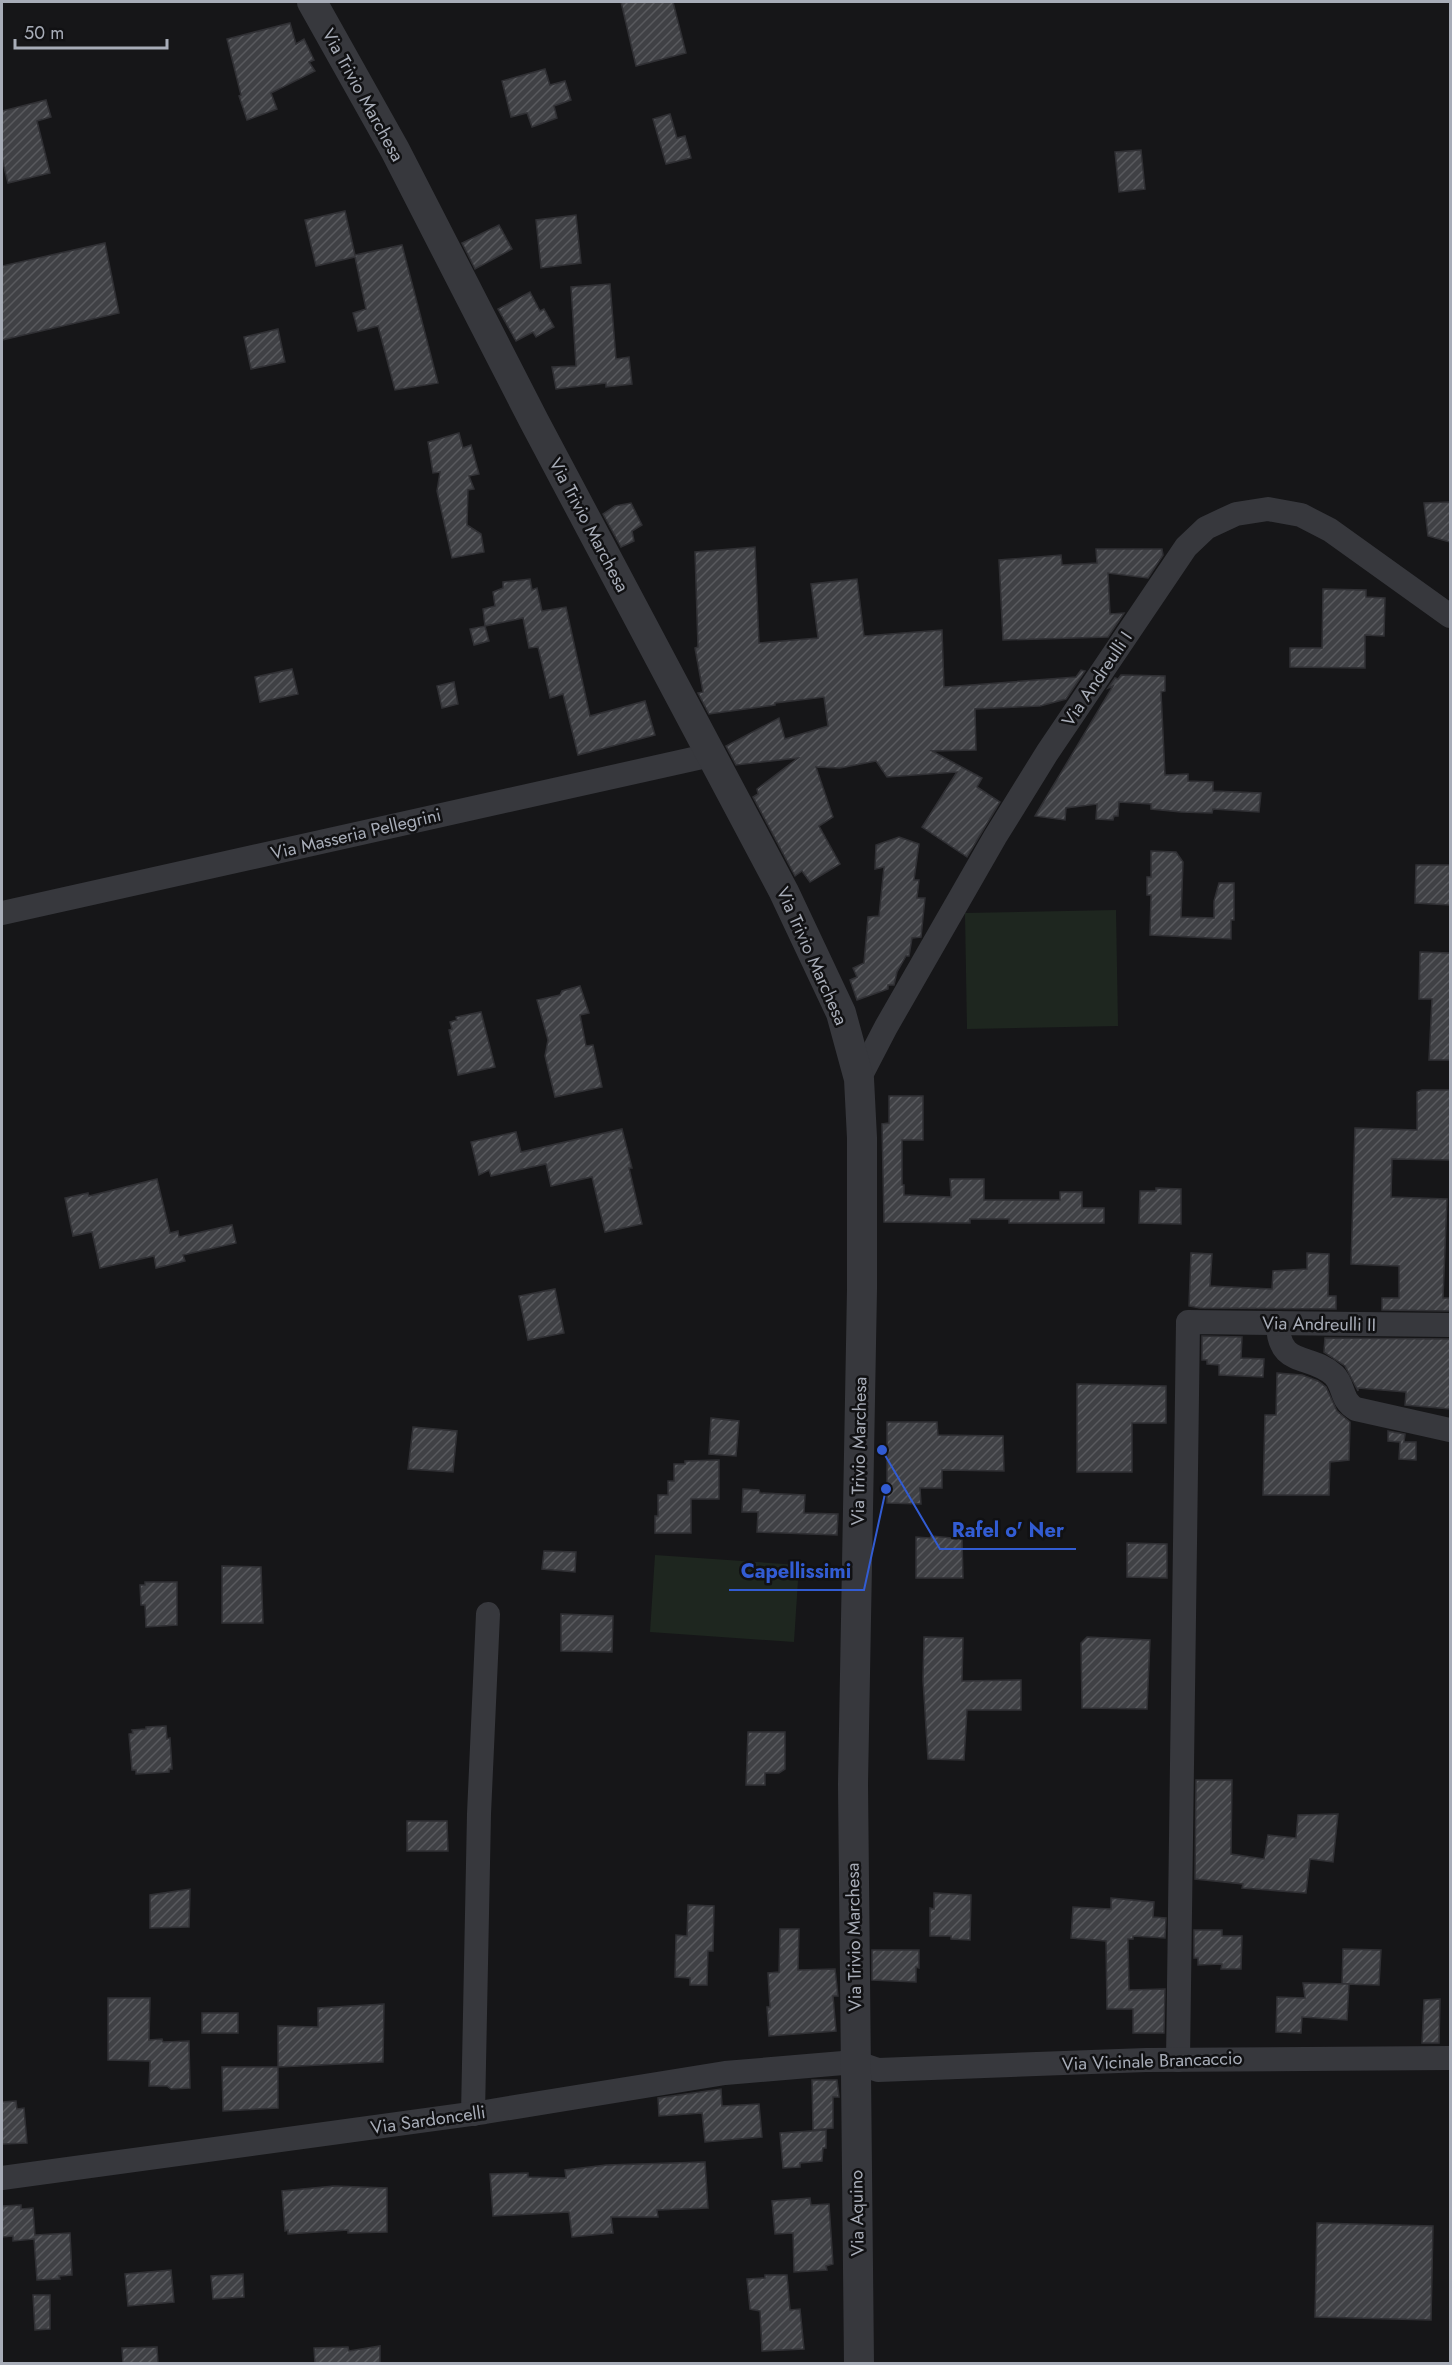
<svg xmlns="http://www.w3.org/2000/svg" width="1452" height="2365" font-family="Jost,sans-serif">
<defs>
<pattern id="building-hatch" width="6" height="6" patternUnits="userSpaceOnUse" patternTransform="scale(1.5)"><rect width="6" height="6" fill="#404145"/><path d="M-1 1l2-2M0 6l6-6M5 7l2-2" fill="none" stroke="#595a5e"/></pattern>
</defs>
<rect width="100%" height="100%" fill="#161618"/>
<g fill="#1e261f">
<polygon points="1116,910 1118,1026 967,1029 965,913"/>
<polygon points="655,1555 799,1565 794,1642 650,1632"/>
</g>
<g fill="url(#building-hatch)" stroke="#303034" stroke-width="1.5">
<polygon points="621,2 673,2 686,53 636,66"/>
<polygon points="290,23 296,44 304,39 314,60 309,62 315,71 271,93 277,109 247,120 239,96 241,95 227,39"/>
<polygon points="545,69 550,85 565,81 571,100 554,106 557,118 532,127 527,113 511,117 502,81"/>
<polygon points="46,100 51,117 37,121 50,173 8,183 2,159 2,111"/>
<polygon points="670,114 677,138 685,136 691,158 666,164 653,119"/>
<polygon points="1141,150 1145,189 1119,192 1115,152"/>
<polygon points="345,211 355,255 402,245 438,383 395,390 378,326 358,331 353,313 366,309 355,257 316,266 305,220"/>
<polygon points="576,215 581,263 541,268 536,220"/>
<polygon points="499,225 512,249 475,269 462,243"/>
<polygon points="105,243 119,313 2,340 2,266"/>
<polygon points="610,284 616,359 629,357 632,384 606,387 606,383 556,389 552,367 576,366 571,287"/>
<polygon points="530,292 540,311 544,309 554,327 536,337 533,332 516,341 498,309"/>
<polygon points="278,329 285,362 251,369 244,337"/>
<polygon points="459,433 463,448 471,445 479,474 469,476 474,489 468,490 467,525 481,534 484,552 452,558 437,491 440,472 433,473 428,442"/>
<polygon points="1450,502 1450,542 1428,536 1424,503"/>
<polygon points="631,503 642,525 632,531 634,541 621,547 603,514 615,506"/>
<polygon points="755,547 759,643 818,638 811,584 857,579 864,636 942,630 944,687 1076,677 1081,670 1085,671 1066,699 1040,706 975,709 976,750 932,751 982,778 977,787 1000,802 967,857 922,827 957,772 887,777 876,761 840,768 816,767 833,817 819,826 840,864 810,882 802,871 795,876 753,797 758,794 757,789 798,758 736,765 726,746 779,718 785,739 828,726 824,697 775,703 775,705 709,714 698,693 703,692 695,648 698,647 695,552"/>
<polygon points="1096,549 1162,549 1163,555 1148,578 1108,573 1110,614 1124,613 1108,637 1003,640 999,560 1061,555 1062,565 1097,563"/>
<polygon points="530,579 532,590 537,588 542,611 566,607 590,716 645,701 655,735 578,755 563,694 550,698 538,647 529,648 523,618 485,626 483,609 495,606 493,592 503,588 503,582"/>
<polygon points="1323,589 1366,590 1366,597 1385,598 1384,636 1365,635 1365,668 1290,667 1290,648 1322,648"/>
<polygon points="485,626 489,641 474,645 470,629"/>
<polygon points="292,669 298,694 260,702 255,677"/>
<polygon points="1121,675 1165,676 1165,691 1161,692 1165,775 1188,774 1188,781 1213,782 1213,791 1261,793 1259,812 1213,809 1212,813 1181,812 1151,809 1151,804 1119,802 1118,816 1114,816 1113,820 1096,819 1097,804 1066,808 1065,820 1035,816 1113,686 1108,688 1115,678 1118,679"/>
<polygon points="454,682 458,704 442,708 437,686"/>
<polygon points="899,837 919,844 914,880 919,880 917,898 925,898 921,937 912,938 909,956 906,956 897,972 894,985 888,985 888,989 857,1000 850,980 857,977 853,968 864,963 868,917 879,916 884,867 875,869 876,845"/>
<polygon points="1151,851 1176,852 1183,862 1181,917 1214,918 1214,901 1219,883 1234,883 1234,920 1231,920 1231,939 1150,935 1151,895 1147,895 1147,877 1151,877"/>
<polygon points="1416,865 1450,865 1450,905 1415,903"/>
<polygon points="1420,952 1450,953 1450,1060 1429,1060 1432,999 1419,999"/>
<polygon points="580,986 589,1013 580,1015 586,1046 593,1045 602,1087 555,1097 545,1056 548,1040 537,1000 560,995 562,991"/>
<polygon points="481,1012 495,1067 458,1075 449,1030 452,1029 450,1022 457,1020 456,1017"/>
<polygon points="1422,1090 1450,1090 1450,1160 1392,1159 1391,1197 1447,1199 1443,1298 1450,1298 1450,1311 1382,1310 1382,1298 1399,1298 1399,1266 1351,1264 1355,1128 1417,1130 1417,1092"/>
<polygon points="889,1096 923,1096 923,1140 902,1140 902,1185 904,1185 904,1195 951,1197 950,1179 984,1179 984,1200 1060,1200 1060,1192 1082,1192 1082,1208 1104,1208 1104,1223 1009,1223 1009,1219 970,1219 970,1223 884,1222 882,1124 889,1123"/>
<polygon points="622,1129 632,1168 629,1168 642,1224 605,1232 592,1177 551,1186 546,1164 491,1176 489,1170 479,1175 471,1142 516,1132 521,1152"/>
<polygon points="157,1179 170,1233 178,1231 179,1237 232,1225 236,1243 183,1255 185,1261 156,1268 154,1256 100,1268 92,1232 73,1236 65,1198 88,1193 89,1196"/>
<polygon points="1156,1188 1181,1189 1181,1224 1139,1223 1140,1191 1156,1191"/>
<polygon points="1191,1253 1212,1254 1210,1286 1272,1289 1273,1271 1307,1269 1307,1253 1329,1254 1328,1296 1336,1296 1336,1309 1200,1308 1189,1306"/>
<polygon points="555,1289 564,1333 528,1340 519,1296"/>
<polygon points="1202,1336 1242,1337 1241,1358 1264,1359 1263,1377 1219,1375 1219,1365 1207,1364 1207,1360 1202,1360"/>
<polygon points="1325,1338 1450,1339 1450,1409 1405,1405 1406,1392 1358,1388 1358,1391 1345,1366 1324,1352"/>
<polygon points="1277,1373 1302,1375 1318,1381 1326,1387 1337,1411 1350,1422 1349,1460 1330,1462 1329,1495 1263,1495 1265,1415 1276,1415"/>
<polygon points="1077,1384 1166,1386 1166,1423 1132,1423 1132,1472 1077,1472"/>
<polygon points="711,1418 739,1421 736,1456 709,1454"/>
<polygon points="887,1422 937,1422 938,1435 1003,1436 1004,1471 942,1470 942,1488 920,1488 921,1504 887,1503"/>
<polygon points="413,1427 457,1431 453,1472 408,1469"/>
<polygon points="1388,1431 1405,1434 1404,1442 1416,1442 1416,1460 1399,1459 1400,1442 1388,1441"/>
<polygon points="719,1460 719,1499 691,1499 691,1533 655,1533 655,1516 658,1516 658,1495 668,1495 668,1481 674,1481 674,1464 685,1464 685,1461"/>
<polygon points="743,1489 759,1490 760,1493 805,1495 804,1513 838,1514 837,1535 757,1532 758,1512 742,1512"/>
<polygon points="931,1536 962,1539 963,1578 916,1578 916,1537 930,1538"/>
<polygon points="1127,1543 1167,1544 1167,1578 1127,1577"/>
<polygon points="544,1551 576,1552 575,1572 542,1569"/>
<polygon points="222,1566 261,1567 263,1623 222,1623"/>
<polygon points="145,1582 177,1582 177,1625 146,1627 145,1605 141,1605 140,1585 145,1585"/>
<polygon points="561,1614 613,1616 612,1652 561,1651"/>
<polygon points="924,1637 963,1638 962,1681 1021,1680 1021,1710 967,1710 964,1760 928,1759 923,1680"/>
<polygon points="1087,1637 1150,1640 1147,1709 1082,1708 1081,1643"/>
<polygon points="166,1726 167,1739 170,1738 172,1769 169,1769 169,1772 136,1774 136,1770 132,1770 129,1734 133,1733 132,1730 146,1729 146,1727"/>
<polygon points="748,1732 785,1732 785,1769 779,1773 765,1773 765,1785 746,1785"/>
<polygon points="1196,1780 1232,1780 1231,1854 1264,1859 1268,1835 1296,1838 1298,1815 1338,1814 1333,1862 1310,1859 1306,1893 1242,1888 1243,1884 1195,1879"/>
<polygon points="407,1821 447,1821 448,1851 407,1851"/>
<polygon points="190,1889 189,1927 150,1928 150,1895"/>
<polygon points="934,1893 971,1895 970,1940 951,1939 951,1936 930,1936 930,1908 934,1909"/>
<polygon points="1111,1898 1154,1902 1153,1917 1166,1918 1165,1938 1133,1936 1133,1939 1128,1939 1129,1990 1165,1989 1164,2033 1133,2033 1133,2009 1107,2009 1106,1941 1071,1938 1073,1907 1111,1909"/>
<polygon points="688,1905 714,1906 713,1951 708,1951 707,1985 690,1985 690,1978 675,1977 676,1935 687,1936"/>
<polygon points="780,1929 799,1929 798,1970 835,1969 838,1996 833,1996 836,2031 769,2036 767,2007 770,2007 768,1973 779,1972"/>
<polygon points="1194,1930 1222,1930 1222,1936 1242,1936 1241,1969 1221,1969 1222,1964 1198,1965 1198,1958 1194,1958"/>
<polygon points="1343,1949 1381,1950 1379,1985 1342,1984"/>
<polygon points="872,1950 919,1950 919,1968 916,1967 916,1982 872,1980"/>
<polygon points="1303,1983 1349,1984 1347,2020 1302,2017 1301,2033 1276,2032 1277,1997 1305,1998"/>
<polygon points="108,1998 150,1998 149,2040 162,2039 163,2042 189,2041 190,2088 171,2089 167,2086 149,2086 150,2061 108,2060"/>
<polygon points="1440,1999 1439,2043 1422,2043 1424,2000"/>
<polygon points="384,2004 383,2062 278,2067 278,2108 223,2111 222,2067 278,2067 278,2026 318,2027 318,2008"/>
<rect x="202" y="2013" width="36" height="20"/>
<polygon points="812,2080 837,2080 839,2097 833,2097 833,2128 813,2130"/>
<polygon points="721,2089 722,2106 759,2104 762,2137 705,2142 702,2113 659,2116 658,2098"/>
<polygon points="16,2101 17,2109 24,2108 27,2143 2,2144 2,2102"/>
<polygon points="826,2130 826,2148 823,2148 822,2161 800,2163 800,2167 783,2168 780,2133"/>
<polygon points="705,2162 708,2208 657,2210 658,2217 611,2217 613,2233 572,2237 569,2212 493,2216 490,2174 528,2173 528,2177 566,2178 565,2170 606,2165"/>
<polygon points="334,2186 387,2188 387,2232 348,2233 348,2230 288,2234 288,2230 285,2231 282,2191"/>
<polygon points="810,2198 811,2205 829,2204 833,2264 826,2266 827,2270 794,2272 793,2233 775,2234 772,2201"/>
<polygon points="21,2205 21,2209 33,2208 35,2235 70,2233 72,2275 59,2276 60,2279 37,2280 34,2239 13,2241 13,2236 2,2237 2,2206"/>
<polygon points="1317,2223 1433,2226 1431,2320 1315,2317"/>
<polygon points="171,2270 174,2302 128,2306 125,2274"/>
<polygon points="243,2274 244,2297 213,2299 211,2276"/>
<polygon points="765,2275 787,2275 790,2310 800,2309 804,2349 762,2351 760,2311 750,2309 747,2279 765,2278"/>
<polygon points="33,2295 50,2295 50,2329 35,2330"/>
<polygon points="380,2346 380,2364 315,2364 314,2348 348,2347 349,2351"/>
<polygon points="157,2347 158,2364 123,2364 122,2348"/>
</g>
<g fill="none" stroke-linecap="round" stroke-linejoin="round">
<g stroke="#37383d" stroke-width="24">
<polyline points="2,913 711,755"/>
<polyline points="859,1079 886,1027 995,837 1047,753 1186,547 1206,528 1236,514 1268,509 1301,515 1330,530 1450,616"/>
<path d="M 1278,1323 C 1278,1368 1310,1353 1334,1375 C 1345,1386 1340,1400 1356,1409 L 1450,1430"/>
<polyline points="1178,2060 1188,1322 1450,1325"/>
<polyline points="473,2114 479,1814 488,1614"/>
<polyline points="2,2178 485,2112 725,2073 855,2062 878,2070 1146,2060 1450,2058"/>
</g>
<polyline stroke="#37383d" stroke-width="30" points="312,2 395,150 534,421 784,892 841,1013 859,1079 862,1138 862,1289 853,1784 859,2364"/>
</g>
<g text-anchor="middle" stroke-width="5" stroke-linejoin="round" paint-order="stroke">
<g font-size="18" fill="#a8adb8" stroke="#111113">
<text transform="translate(363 95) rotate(61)" y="6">Via Trivio Marchesa</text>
<text transform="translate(589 525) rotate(62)" y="6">Via Trivio Marchesa</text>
<text transform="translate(1097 679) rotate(-56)" y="6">Via Andreulli I</text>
<text transform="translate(356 834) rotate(-13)" y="6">Via Masseria Pellegrini</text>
<text transform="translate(812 956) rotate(66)" y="6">Via Trivio Marchesa</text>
<text transform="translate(1319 1324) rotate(1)" y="6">Via Andreulli II</text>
<text transform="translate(859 1451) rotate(-89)" y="6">Via Trivio Marchesa</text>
<text transform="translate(854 1937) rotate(-91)" y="6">Via Trivio Marchesa</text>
<text transform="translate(1152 2061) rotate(-2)" y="6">Via Vicinale Brancaccio</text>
<text transform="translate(428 2120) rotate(-8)" y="6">Via Sardoncelli</text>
<text transform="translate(857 2213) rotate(-91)" y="6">Via Aquino</text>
</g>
</g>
<path fill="none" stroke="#325cd3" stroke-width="2" d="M882 1450L940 1549H1076M886 1489L864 1590H729"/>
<g fill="#325cd3" stroke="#111113" stroke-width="2">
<circle cx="882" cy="1450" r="6"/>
<circle cx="886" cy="1489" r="6"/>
</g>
<g font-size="20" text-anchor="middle" font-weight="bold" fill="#325cd3" stroke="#111113" stroke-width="5" stroke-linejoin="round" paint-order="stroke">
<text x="1008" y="1537">Rafel o' Ner</text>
<text x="796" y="1578">Capellissimi</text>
</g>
<rect width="1452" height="2365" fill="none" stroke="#a8adb8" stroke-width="6"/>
<path d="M15 39v9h152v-9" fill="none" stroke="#a8adb8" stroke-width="3"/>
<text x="24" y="39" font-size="18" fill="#a8adb8" stroke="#111113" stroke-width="4.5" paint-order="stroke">50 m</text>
</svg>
